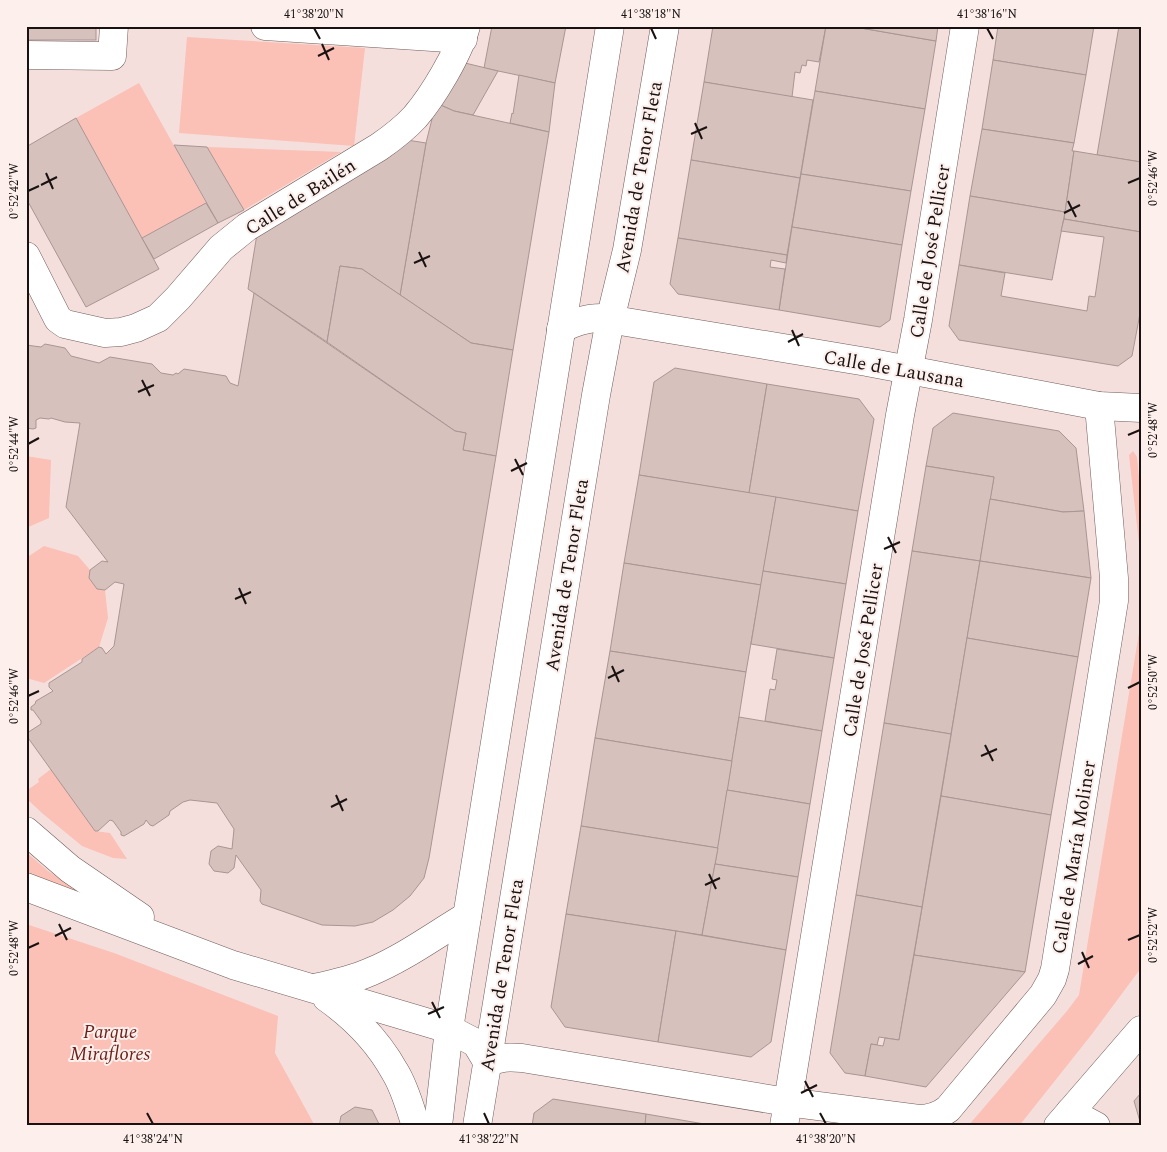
<svg xmlns="http://www.w3.org/2000/svg" width="1167" height="1152" font-family="Spectral,serif">
<rect width="100%" height="100%" fill="#f5dfdc"/>
<g fill="#fbc0b6">
<polygon points="187,37 365,48 354,146 179,133"/>
<polygon points="139,83 206,203 142,238 76,118"/>
<polygon points="207,147 341,152 244,210"/>
<polygon points="1133,451 1137,457 1141,499 1141,561 1129,455"/>
<polygon points="26,456 51,460 49,518 26,528"/>
<polygon points="44,546 78,556 90,570 89,578 97,589 105,590 108,618 99,647 44,683 26,678 26,558"/>
<polygon points="1141,621 1141,968 1092,1034 1019,1126 968,1126 1067,1011 1079,995"/>
<polygon points="51,769 95,831 110,833 127,859 113,858 82,846 42,813 26,798 26,791 39,782 38,779"/>
<polygon points="26,852 48,871 91,899 26,876"/>
<polygon points="26,924 114,953 278,1016 275,1053 315,1126 26,1126"/>
</g>
<g fill="#d6c1bd" stroke="#a99592">
<rect x="26" y="26" width="70" height="14"/>
<polygon points="492,26 566,26 555,83 484,68"/>
<polygon points="713,26 826,26 819,62 807,60 806,66 802,65 800,73 795,72 792,97 704,82"/>
<polygon points="826,26 849,26 936,41 925,109 815,91"/>
<polygon points="849,26 938,26 936,41"/>
<polygon points="998,26 1094,26 1086,75 993,60"/>
<polygon points="1119,26 1141,26 1141,162 1097,155"/>
<polygon points="993,60 1086,75 1074,143 982,129"/>
<polygon points="461,62 498,71 473,115 454,111 436,103"/>
<polygon points="519,75 555,83 549,132 510,123 512,113 513,114"/>
<polygon points="704,82 813,100 800,178 691,160"/>
<polygon points="815,91 925,109 911,191 801,174"/>
<polygon points="436,103 454,111 549,132 513,350 471,343 400,295 426,143"/>
<polygon points="76,118 159,269 86,307 26,198 26,147"/>
<polygon points="982,129 1074,143 1072,151 1074,151 1065,212 970,196"/>
<polygon points="407,140 426,143 400,295 362,269 340,266 327,342 248,289 257,234"/>
<polygon points="174,145 207,147 244,210 218,223"/>
<polygon points="1074,151 1141,162 1141,232 1064,219"/>
<polygon points="691,160 800,178 787,255 678,238"/>
<polygon points="801,174 911,191 902,245 792,227"/>
<polygon points="970,196 1065,212 1052,280 959,265"/>
<polygon points="206,203 218,223 154,259 142,238"/>
<polygon points="1064,219 1141,232 1141,308 1132,356 1118,366 959,340 949,326 959,265 1005,273 1001,296 1087,311 1089,296 1095,297 1104,237 1061,231"/>
<polygon points="792,227 902,245 890,320 880,327 779,310"/>
<polygon points="678,238 787,255 786,263 771,260 770,267 785,269 779,310 678,294 670,284"/>
<polygon points="340,266 362,269 471,343 513,350 496,456 463,450 466,433 455,431 327,342"/>
<polygon points="254,293 455,431 466,433 463,450 496,456 429,858 424,878 410,896 393,910 373,922 355,926 322,925 262,904 260,901 261,890 236,855 234,868 228,873 214,871 209,864 211,851 218,846 232,849 234,829 217,803 190,800 183,802 170,811 169,815 153,826 150,825 146,820 144,824 124,836 121,835 121,832 113,821 110,820 98,831 95,831 26,735 27,733 41,724 41,721 33,710 31,710 31,707 35,704 36,701 53,691 49,687 49,683 82,662 82,659 99,647 102,648 106,654 114,646 124,584 115,582 105,590 97,589 89,578 90,570 102,561 108,562 66,507 80,423 65,422 51,418 49,419 40,418 36,420 36,428 33,429 26,428 26,345 41,347 45,344 65,348 71,356 99,363 110,357 152,364 161,373 173,375 176,373 178,374 184,369 226,376 230,383 238,386"/>
<polygon points="675,368 767,384 749,493 639,475 654,382"/>
<polygon points="767,384 859,399 874,419 858,511 749,493"/>
<polygon points="953,413 1059,431 1076,448 1084,511 1063,512 990,499 994,477 926,466 933,428"/>
<polygon points="926,466 994,477 980,561 912,551"/>
<polygon points="639,475 776,497 761,585 624,563"/>
<polygon points="776,497 858,511 846,584 763,571"/>
<polygon points="990,499 1063,512 1084,511 1091,578 980,561"/>
<polygon points="912,551 980,561 951,734 884,723"/>
<polygon points="980,561 1091,578 1078,657 967,638"/>
<polygon points="624,563 761,585 746,672 610,651"/>
<polygon points="763,571 846,584 834,658 751,644"/>
<polygon points="967,638 1078,657 1051,815 941,796"/>
<polygon points="777,649 834,658 822,731 765,721 770,689 775,690 777,680 772,679"/>
<polygon points="610,651 746,672 732,761 595,738"/>
<polygon points="739,717 822,731 810,804 727,790"/>
<polygon points="884,723 951,734 922,907 856,895"/>
<polygon points="595,738 732,761 718,848 581,826"/>
<polygon points="727,790 810,804 798,877 715,864"/>
<polygon points="941,796 1051,815 1025,972 914,955"/>
<polygon points="581,826 718,848 702,935 566,914"/>
<polygon points="715,864 798,877 786,950 702,935"/>
<polygon points="856,895 922,907 899,1040 879,1037 877,1045 871,1044 865,1076 845,1073 830,1053"/>
<polygon points="566,914 676,931 658,1042 565,1027 551,1007"/>
<polygon points="676,931 786,950 771,1042 751,1057 658,1042"/>
<polygon points="914,955 1025,972 926,1087 865,1076 871,1044 883,1046 885,1038 899,1040"/>
<polygon points="1141,1093 1141,1125 1134,1101"/>
<polygon points="553,1099 646,1114 645,1126 532,1126 534,1113"/>
<polygon points="355,1107 372,1110 380,1126 339,1126 341,1116"/>
<polygon points="646,1114 716,1126 645,1126"/>
</g>
<g fill="none" stroke-linecap="round" stroke-linejoin="round">
<g stroke="#705d5a" stroke-width="29">
<g id="street">
<polyline points="265,26 463,39"/>
<polyline points="26,55 112,56 114,26"/>
<path d="M 26,256 L 58,319 L 65,324 L 105,333 L 121,332 L 136,328 L 158,318 L 178,298 L 221,248 L 247,227 L 379,147 C 392,138 404,129 415,117 C 433,96 459,53 466,26"/>
<path d="M 561,329 C 575,322 586,318 602,318 L 867,362 L 1099,406 L 1141,408"/>
<polyline points="26,831 70,869 140,917"/>
<path d="M 26,887 L 233,965 L 449,1029 L 476,1043 L 488,1063 C 499,1057 509,1057 522,1058 L 787,1102 L 919,1119 C 931,1119 939,1116 948,1109 L 1043,995 L 1052,979 L 1055,969 L 1114,601 L 1114,578 L 1099,406"/>
<path d="M 314,988 C 333,984 352,980 370,972 C 404,958 435,935 467,916"/>
<path d="M 327,998 C 354,1017 379,1043 395,1072 C 405,1088 410,1108 416,1126"/>
<polyline points="1070,1112 1096,1126"/>
<polyline points="784,1126 900,415 918,320 965,26"/>
<polyline points="1058,1126 1141,1030"/>
</g>
</g>
<g stroke="#705d5a" stroke-width="29">
<g id="secondary">
<polyline points="438,1126 449,1029 610,26"/>
<polyline points="477,1126 596,395 610,320 627,250 665,26"/>
</g>
</g>
<use href="#street" stroke="#fff" stroke-width="28"/>
<use href="#secondary" stroke="#fff" stroke-width="28"/>
</g>
<path fill="none" stroke="#191211" stroke-width="2" d="M 314,28 L 320,39M 651,28 L 656,39M 987,28 L 993,39M 322,44 L 329,60M 318,56 L 334,48M 695,123 L 702,139M 691,134 L 707,127M 46,173 L 53,189M 1128,183 L 1140,178M 41,185 L 57,177M 28,191 L 39,186M 1068,201 L 1076,217M 1064,213 L 1080,205M 419,252 L 426,267M 414,263 L 430,256M 792,330 L 799,346M 788,342 L 803,334M 142,380 L 150,396M 138,392 L 154,385M 1128,435 L 1140,430M 28,444 L 39,438M 515,459 L 523,475M 511,471 L 527,463M 888,537 L 896,553M 884,549 L 900,542M 239,588 L 246,604M 235,599 L 251,592M 612,666 L 619,682M 608,678 L 624,670M 1128,688 L 1140,682M 28,696 L 39,691M 985,745 L 993,761M 981,756 L 997,749M 336,795 L 343,811M 331,807 L 347,799M 709,874 L 716,889M 705,885 L 720,878M 59,924 L 67,940M 55,936 L 71,928M 1128,940 L 1140,935M 28,948 L 39,943M 1082,952 L 1089,968M 1078,964 L 1093,956M 432,1002 L 440,1018M 428,1014 L 444,1007M 805,1081 L 813,1097M 801,1093 L 817,1085M 147,1113 L 153,1124M 484,1113 L 489,1124M 820,1113 L 826,1124"/>
<g text-anchor="middle" stroke-width="4" stroke-linejoin="round" paint-order="stroke">
<g font-size="19" fill="#191211" stroke="#fcefec">
<text transform="translate(638 177) rotate(-80)" y="7">Avenida de Tenor Fleta</text>
<text transform="translate(300 196) rotate(-32)" y="7">Calle de Bailén</text>
<text transform="translate(929 251) rotate(-81)" y="7">Calle de José Pellicer</text>
<text transform="translate(894 368) rotate(10)" y="7">Calle de Lausana</text>
<text transform="translate(566 575) rotate(-81)" y="7">Avenida de Tenor Fleta</text>
<text transform="translate(862 650) rotate(-81)" y="7">Calle de José Pellicer</text>
<text transform="translate(1073 857) rotate(-81)" y="7">Calle de María Moliner</text>
<text transform="translate(501 975) rotate(-81)" y="7">Avenida de Tenor Fleta</text>
</g>
<g font-size="19" font-style="italic" fill="#6e211a" stroke="#fcefec">
<text x="110" y="1038">Parque<tspan x="110" dy="22">Miraflores</tspan></text>
</g>
</g>
<rect width="1167" height="1152" fill="none" stroke="#fcefec" stroke-width="55"/>
<rect x="28" y="28" width="1112" height="1096" fill="none" stroke="#191211" stroke-width="2"/>
<g font-size="12" text-anchor="middle" fill="#191211">
<text x="314" y="18">41°38'20"N</text>
<text x="651" y="18">41°38'18"N</text>
<text x="987" y="18">41°38'16"N</text>
<text transform="translate(1153 178) rotate(-90)" y="4">0°52'46"W</text>
<text transform="translate(14 191) rotate(-90)" y="4">0°52'42"W</text>
<text transform="translate(1153 430) rotate(-90)" y="4">0°52'48"W</text>
<text transform="translate(14 444) rotate(-90)" y="4">0°52'44"W</text>
<text transform="translate(1153 682) rotate(-90)" y="4">0°52'50"W</text>
<text transform="translate(14 696) rotate(-90)" y="4">0°52'46"W</text>
<text transform="translate(1153 935) rotate(-90)" y="4">0°52'52"W</text>
<text transform="translate(14 948) rotate(-90)" y="4">0°52'48"W</text>
<text x="153" y="1143">41°38'24"N</text>
<text x="489" y="1143">41°38'22"N</text>
<text x="826" y="1143">41°38'20"N</text>
</g>
</svg>
